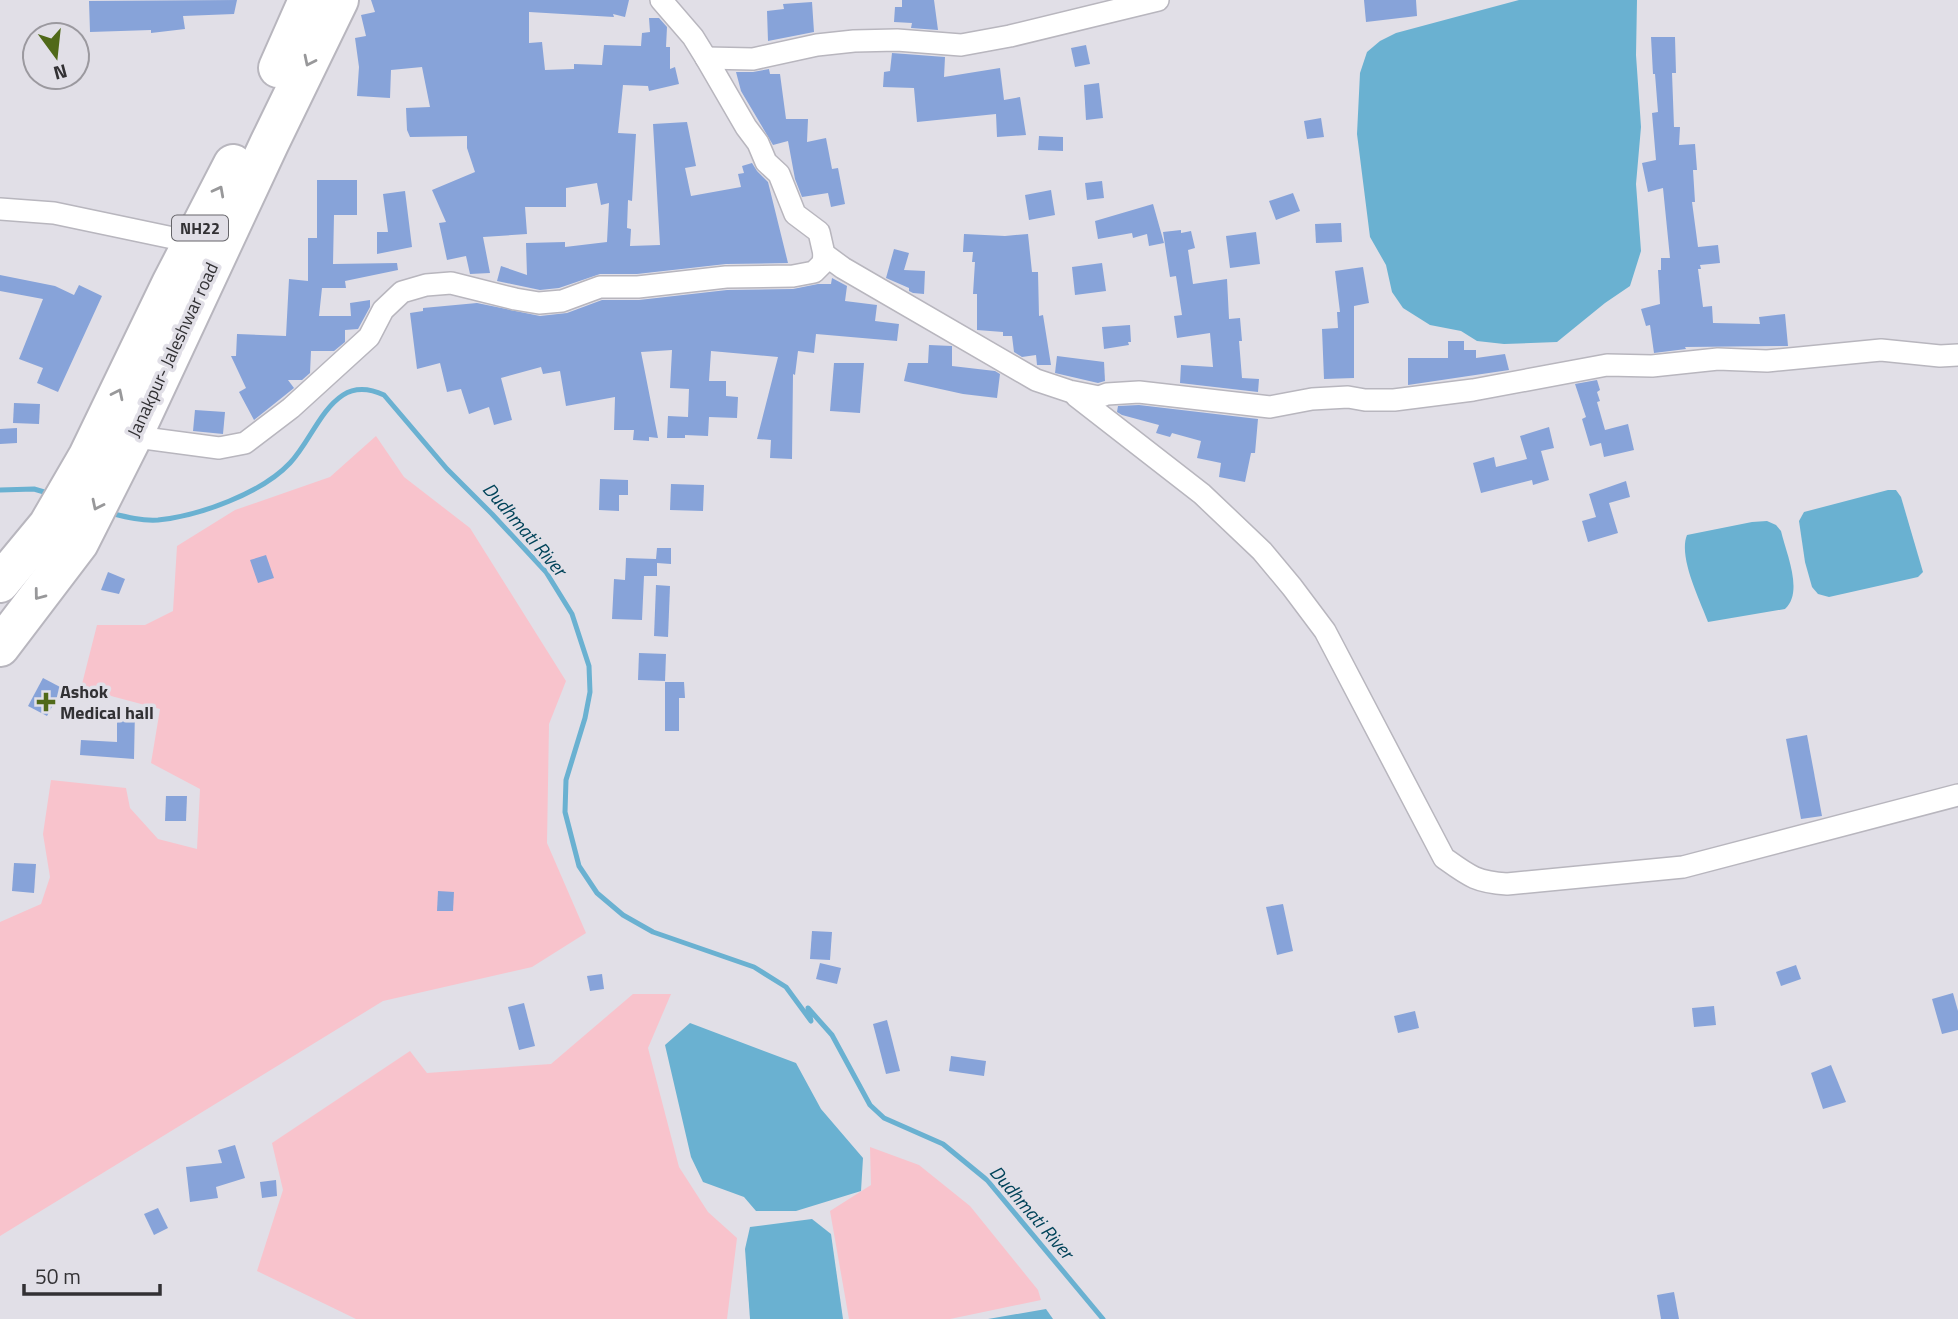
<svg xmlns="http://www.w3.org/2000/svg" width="1958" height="1319" font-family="'Titillium Web',sans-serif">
<rect width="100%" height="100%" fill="#e1dfe7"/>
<g fill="#f8c3cc">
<polygon points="376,436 404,477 470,528 566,681 549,724 547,843 586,933 532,967 383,1001 0,1236 0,922 41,904 50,877 43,834 51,780 126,788 130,808 158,839 197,849 200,789 151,763 160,709 81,688 97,625 145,625 173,611 177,546 235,510 330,477"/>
<polygon points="633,994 671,994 648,1048 679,1167 708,1212 737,1238 727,1319 356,1319 257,1271 283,1190 272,1143 410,1051 427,1073 551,1064"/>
<polygon points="870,1147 919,1165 970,1206 1038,1290 1041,1300 950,1319 849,1319 830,1211 871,1185"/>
</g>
<g fill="#6ab1d1">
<polygon points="1519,0 1637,0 1636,55 1641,127 1636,184 1641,251 1630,286 1605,303 1557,342 1504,344 1477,341 1461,331 1430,325 1403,308 1392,292 1386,265 1370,237 1357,134 1360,73 1367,52 1380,41 1396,33"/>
<polygon points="1888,490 1896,490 1901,497 1923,572 1918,577 1829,597 1818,594 1812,587 1805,562 1799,521 1804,512"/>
<path d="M 1767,521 L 1776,525 L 1781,531 C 1786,553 1804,592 1785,609 L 1708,622 C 1700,600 1678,557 1687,535 L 1752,522 Z"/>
<polygon points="690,1023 796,1063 821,1109 863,1158 861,1191 796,1211 756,1211 744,1197 703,1182 691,1157 665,1045"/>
<polygon points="812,1219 831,1234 843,1319 750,1319 745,1249 750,1227"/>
<polygon points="1046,1309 1053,1319 988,1319"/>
</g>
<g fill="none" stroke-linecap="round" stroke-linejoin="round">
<g stroke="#6ab1d1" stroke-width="5">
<polyline points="0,490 34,489 51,494"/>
<path d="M 110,513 C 126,517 141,521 158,520 C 199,516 262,493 290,463 C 309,443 320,410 343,395 C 357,386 371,389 384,395 L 447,469 L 492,514 L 546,572 L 572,614 L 589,666 L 590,692 L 585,718 L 566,780 L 565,812 L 579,866 L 597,893 L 623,915 L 653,932 L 754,967 L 786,987 L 811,1021 L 808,1008 L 832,1035 L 870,1105 L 884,1118 L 943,1144 L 987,1180 L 1103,1319"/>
</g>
</g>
<g fill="#87a3d9">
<polygon points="237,0 234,14 183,16 185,29 151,33 151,30 90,32 89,1"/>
<polygon points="371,0 629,0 625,17 613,14 614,17 529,12 529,43 542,42 545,70 574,69 574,64 602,65 604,45 641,46 642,33 650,32 649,18 659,18 667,27 666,47 670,47 670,69 675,67 679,84 649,91 648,86 623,85 618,133 636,134 632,201 628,200 627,228 631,229 630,246 660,245 653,124 687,122 696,166 685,168 691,196 741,187 738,174 744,173 742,166 752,163 757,171 768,182 788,263 726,264 637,274 600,274 559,288 540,290 497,281 501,266 527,275 526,243 565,242 565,247 607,242 609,203 601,205 597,183 566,188 566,207 525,207 527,234 483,237 490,273 470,274 466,256 447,260 439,223 446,222 432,190 475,172 467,148 467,136 410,137 407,130 406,108 430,107 422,67 391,70 390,98 357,96 359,67 355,38 366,36 361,15 375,12"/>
<polygon points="902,0 934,0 938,30 911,28 912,23 894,22 895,7 902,7"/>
<polygon points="1364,0 1416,0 1417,16 1366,22"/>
<polygon points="812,2 814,32 768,41 767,11 784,9 783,4"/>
<polygon points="1651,37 1675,37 1676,73 1672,73 1674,127 1680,127 1679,145 1695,144 1697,170 1693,170 1695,202 1692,202 1698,247 1718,245 1720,263 1700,265 1701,269 1698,269 1703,307 1712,306 1713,323 1760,324 1759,317 1785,314 1788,346 1685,347 1686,349 1654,353 1650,325 1646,326 1641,309 1660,304 1658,270 1661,270 1661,258 1670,258 1663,188 1648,192 1642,163 1656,160 1652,113 1658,112 1655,74 1653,74"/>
<polygon points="1086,45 1090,64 1075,67 1071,48"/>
<polygon points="892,53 945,57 944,77 1000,68 1004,100 1020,97 1026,135 997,137 996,114 917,122 914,88 883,87 884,72 890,71"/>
<polygon points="769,69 770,74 780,74 786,119 808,119 807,142 826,138 832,169 838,168 845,204 831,207 828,193 802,197 795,179 788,141 773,145 741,91 736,72 753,72"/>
<polygon points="1099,83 1103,118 1086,120 1084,85"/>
<polygon points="1321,118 1324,137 1307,139 1304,121"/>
<polygon points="1039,136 1063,137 1063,151 1038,150"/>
<polygon points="317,180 357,180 357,215 334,215 333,264 397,263 398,270 345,281 346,288 322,288 319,316 351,316 350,303 370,300 370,307 358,329 345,330 345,342 334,351 311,351 310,373 302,380 288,380 294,388 254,420 239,392 246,388 231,356 236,356 237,334 286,336 289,279 308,281 308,238 317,238"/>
<polygon points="1102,181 1104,198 1087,200 1085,183"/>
<polygon points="1051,190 1055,215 1029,220 1025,195"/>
<polygon points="405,191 412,247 377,254 377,232 388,232 383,194"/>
<polygon points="1293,193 1300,211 1276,220 1269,201"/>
<polygon points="1153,204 1164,243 1149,246 1147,234 1133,238 1132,233 1098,239 1095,221"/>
<polygon points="1341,223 1342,242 1316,243 1315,224"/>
<polygon points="1181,230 1181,233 1191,231 1195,248 1188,250 1193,284 1227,279 1229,319 1240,318 1242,341 1239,341 1242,378 1259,379 1258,392 1180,383 1181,365 1213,367 1210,333 1177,338 1174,316 1182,315 1176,276 1170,277 1163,232"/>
<polygon points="1256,232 1260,264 1230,268 1226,236"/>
<polygon points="964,234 1005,236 1028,234 1032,272 1038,272 1039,316 1043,315 1051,365 1037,365 1036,355 1022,357 1014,352 1012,336 1003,336 1003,332 977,330 977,294 973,294 975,262 972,262 973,252 963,252"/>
<polygon points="894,249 909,253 904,270 925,271 924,294 913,293 909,291 909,288 886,278"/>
<polygon points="1102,263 1106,291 1075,295 1072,267"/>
<polygon points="1363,267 1369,303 1354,306 1354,378 1324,379 1322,329 1338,328 1337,312 1340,312 1335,271"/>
<polygon points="0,275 55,286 74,295 79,285 102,296 58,392 37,383 43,368 19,359 43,299 0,291"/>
<polygon points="832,278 847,286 845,301 877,305 875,321 899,324 897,341 816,334 814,353 798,351 795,375 793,374 792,459 770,458 771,440 757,439 778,357 711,351 709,381 726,381 726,396 738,397 737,418 709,417 708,436 685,435 685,438 667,438 668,416 688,417 689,389 670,388 672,350 641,352 658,438 649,437 649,441 633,440 634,430 614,430 615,397 566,406 560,371 543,374 541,367 501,378 512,420 494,425 489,407 469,414 461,389 447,392 440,363 417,369 410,313 423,311 423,308 477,303 540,316 567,313 602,300 639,300 727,290 793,289 818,284 831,284"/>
<polygon points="1130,325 1131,342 1128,342 1129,345 1104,349 1102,327"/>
<polygon points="1448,341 1464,341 1464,350 1476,350 1476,358 1505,354 1509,370 1408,385 1408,358 1448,358"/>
<polygon points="929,345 952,346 952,366 995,371 1000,374 997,398 963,394 904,381 908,363 928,363"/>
<polygon points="1057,356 1104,362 1105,381 1098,383 1055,373"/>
<polygon points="834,363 864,363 860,413 830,411"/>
<polygon points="1597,380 1600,390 1597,392 1600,401 1597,402 1605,430 1628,424 1634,450 1604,457 1601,443 1590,446 1582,419 1586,417 1575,384"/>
<polygon points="14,403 40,404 39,424 13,423"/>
<polygon points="1139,405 1258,419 1255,453 1251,453 1245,482 1219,477 1221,463 1197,458 1201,441 1172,433 1170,437 1156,433 1159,425 1122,415 1117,412 1118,406"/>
<polygon points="195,410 225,412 223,434 193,431"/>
<polygon points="1549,427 1554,448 1541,451 1549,480 1533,485 1532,480 1481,493 1473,463 1494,457 1496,467 1527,459 1520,436"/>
<polygon points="17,428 17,443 0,444 0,429"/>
<polygon points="600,479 628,480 628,495 619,495 619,511 599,510"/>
<polygon points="1626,481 1630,497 1609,503 1618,533 1588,542 1582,521 1596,517 1589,494"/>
<polygon points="671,484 704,485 703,511 670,510"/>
<polygon points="657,548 671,548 671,564 657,563 657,576 644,576 642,620 612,619 614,579 625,580 626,558 656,559"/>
<polygon points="266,555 274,578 258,583 250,560"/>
<polygon points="108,572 125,579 119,594 101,590"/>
<polygon points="656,585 670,586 668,637 654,636"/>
<polygon points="639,653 666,654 665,681 638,680"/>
<polygon points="43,678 62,688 47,716 28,706"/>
<polygon points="665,682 684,682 685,698 679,698 679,731 665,731"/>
<polygon points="117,710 135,710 134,759 80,755 81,740 117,742"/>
<polygon points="1807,735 1822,816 1801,819 1786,739"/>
<polygon points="166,796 187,796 186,821 165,821"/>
<polygon points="14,863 36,864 34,893 12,891"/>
<polygon points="438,891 454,892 453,911 437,911"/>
<polygon points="1283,904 1293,951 1277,955 1266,907"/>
<polygon points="812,931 832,932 830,960 810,959"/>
<polygon points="820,963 841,968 837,984 816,979"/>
<polygon points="1796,965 1801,979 1781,986 1776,972"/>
<polygon points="602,974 604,989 590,991 587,976"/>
<polygon points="1953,993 1958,1011 1958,1030 1942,1034 1932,999"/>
<polygon points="524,1003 535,1046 519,1050 508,1007"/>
<polygon points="1714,1006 1716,1025 1694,1027 1692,1008"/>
<polygon points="1415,1011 1419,1028 1398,1033 1394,1016"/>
<polygon points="887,1020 900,1071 886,1074 873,1024"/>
<polygon points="951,1056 986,1061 984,1076 949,1071"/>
<polygon points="1831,1065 1846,1102 1823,1109 1811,1073"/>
<polygon points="235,1145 245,1178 216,1187 218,1198 190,1202 186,1167 222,1163 218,1150"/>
<polygon points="276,1180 277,1196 262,1198 260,1182"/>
<polygon points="158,1208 168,1228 154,1235 144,1214"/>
<polygon points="1674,1292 1679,1319 1661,1319 1657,1295"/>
</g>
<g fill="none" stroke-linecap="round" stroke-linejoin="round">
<g stroke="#b8b6be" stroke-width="24">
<g id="street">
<polyline points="661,0 693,37 706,58 746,127 758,143 766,162 779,174 795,214 819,232 824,254 843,268 1036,380 1069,391 1099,397 1107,394 1139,392 1270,407 1312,399 1348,397 1365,400 1394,400 1473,390 1607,365 1652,366 1718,359 1767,361 1881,350 1940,356 1958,355"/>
<polyline points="706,58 753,59 817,45 854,41 897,40 961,45 1010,36 1158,0"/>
<polyline points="0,209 54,213 192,242"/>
<path d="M 1076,396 L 1202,494 L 1262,551 L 1292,587 L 1325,631 L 1444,858 C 1469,876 1476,882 1507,884 L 1683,867 L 1958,795"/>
<polyline points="130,442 144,438 219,448 245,443 291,408 369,337 383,310 402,292 426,285 451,283 515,299 539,303 562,301 600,287 638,287 726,277 793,276 814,272 823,263 824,254"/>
</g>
</g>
<g stroke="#b8b6be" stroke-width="42">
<g id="highway">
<polyline points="278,68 308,0"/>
<polyline points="0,583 48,525 88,456 171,284 233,164"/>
<polyline points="0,647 79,543 130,442 269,144 339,0"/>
</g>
</g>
<use href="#street" stroke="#fff" stroke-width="21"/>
<use href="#highway" stroke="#fff" stroke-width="38"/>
</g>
<defs><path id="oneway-chevron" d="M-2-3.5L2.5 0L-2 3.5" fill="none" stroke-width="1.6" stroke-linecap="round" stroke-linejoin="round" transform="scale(1.75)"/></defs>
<g stroke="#98989a">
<use href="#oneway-chevron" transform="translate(309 61) rotate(116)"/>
<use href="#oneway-chevron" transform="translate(219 191) rotate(-62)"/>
<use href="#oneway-chevron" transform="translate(118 394) rotate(-64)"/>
<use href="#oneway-chevron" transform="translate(97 505) rotate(116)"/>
<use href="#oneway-chevron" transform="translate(39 595) rotate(127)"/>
</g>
<path fill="#506919" stroke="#e1dfe7" stroke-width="2.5" d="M42.5 691.5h7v7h7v7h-7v7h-7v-7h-7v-7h7z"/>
<g text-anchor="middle" stroke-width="7" stroke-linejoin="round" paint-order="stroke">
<rect fill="#e1dfe7" stroke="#66656a" stroke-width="2" x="172" y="215.5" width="56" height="25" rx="5"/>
<g font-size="16" font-weight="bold" fill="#323134">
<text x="200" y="234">NH22</text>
</g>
<g font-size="18" fill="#323134" stroke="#e1dfe7">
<text transform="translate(173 350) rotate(-65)" y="6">Janakpur- Jaleshwar road</text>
</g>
<g font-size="18" font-weight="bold" fill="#323134" stroke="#e1dfe7" text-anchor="start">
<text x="60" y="698">Ashok<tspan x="60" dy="21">Medical hall</tspan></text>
</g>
<g font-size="19" font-style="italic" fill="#014359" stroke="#e1dfe7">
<text transform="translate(525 529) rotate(49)" y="7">Dudhmati River</text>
<text transform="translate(1032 1212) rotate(49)" y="7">Dudhmati River</text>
</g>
</g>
<g transform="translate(56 56) rotate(165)"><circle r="33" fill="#e1dfe7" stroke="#9b999f" stroke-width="2"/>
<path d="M0-5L12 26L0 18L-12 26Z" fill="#506919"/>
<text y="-10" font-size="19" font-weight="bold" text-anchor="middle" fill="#323134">N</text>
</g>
<path d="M24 1284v10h136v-10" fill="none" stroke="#323134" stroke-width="3.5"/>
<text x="35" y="1284" font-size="21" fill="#323134" stroke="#e1dfe7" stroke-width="5" paint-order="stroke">50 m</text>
</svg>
